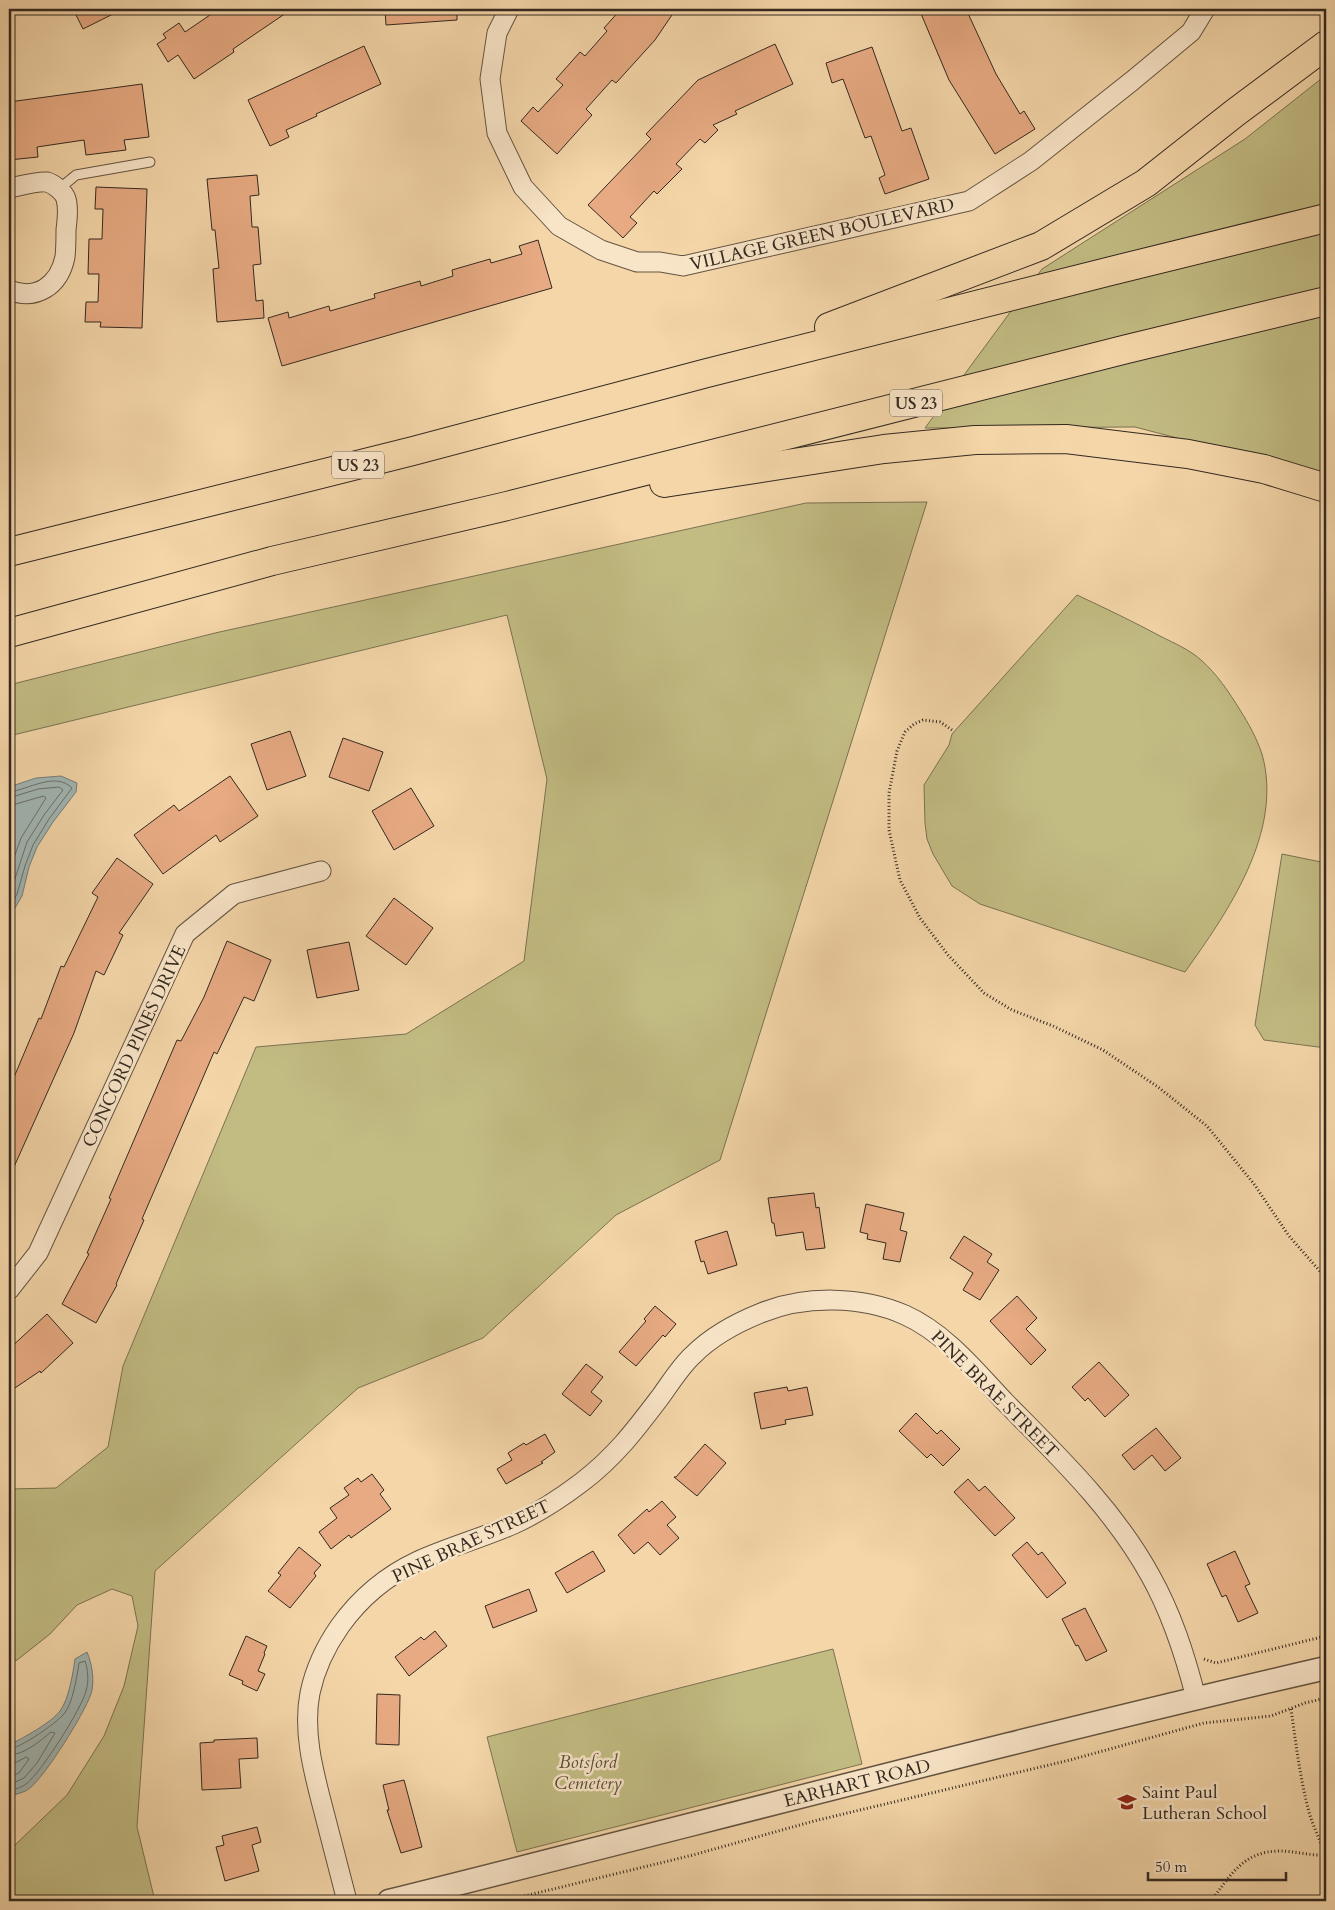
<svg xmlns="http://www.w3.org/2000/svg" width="1335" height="1910" font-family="Cardo,serif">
<rect width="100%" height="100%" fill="#f4d6a9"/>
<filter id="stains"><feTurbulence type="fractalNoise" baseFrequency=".004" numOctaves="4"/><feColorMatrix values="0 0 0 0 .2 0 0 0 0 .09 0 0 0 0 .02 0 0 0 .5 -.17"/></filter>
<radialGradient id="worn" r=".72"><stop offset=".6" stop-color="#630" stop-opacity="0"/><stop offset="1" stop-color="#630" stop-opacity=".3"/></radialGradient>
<g fill="#c2bc83" stroke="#7b7252">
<polygon points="1326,75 1326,477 1135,427 925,428 1042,269 1245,139"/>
<polygon points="927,502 720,1160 616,1215 483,1338 358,1388 155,1571 137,1827 155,1901 9,1901 9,1855 15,1845 67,1795 104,1736 124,1686 138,1626 132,1596 112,1589 77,1605 50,1634 17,1660 9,1664 9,1489 56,1488 108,1447 123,1366 256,1047 406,1034 524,961 547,779 507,615 9,736 9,685 215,633 806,503"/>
<path d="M 1077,595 C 1105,608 1134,622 1162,637 C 1174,643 1190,650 1201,660 C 1217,674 1229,692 1240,710 C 1249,724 1257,739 1262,754 C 1284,832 1227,913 1185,972 L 980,904 L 952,886 L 933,854 L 927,839 L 925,823 L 924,785 L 949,745 L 952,734 Z"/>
<polygon points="1282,854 1326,863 1326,1048 1264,1040 1255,1025"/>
<polygon points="833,1649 862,1764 517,1852 487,1737"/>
</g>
<g fill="#a1b6b4" stroke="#757e79">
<polygon points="746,9 846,9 787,12 748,12"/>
<polygon points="61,776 77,783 76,792 53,822 37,847 29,867 22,896 12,913 9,916 9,787 36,778"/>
<path d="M 87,1652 C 92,1664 95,1681 91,1694 C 84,1714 46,1775 30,1788 C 24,1793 16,1794 9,1796 L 9,1745 C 23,1738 51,1723 60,1711 C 69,1699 73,1673 75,1659 Z"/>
</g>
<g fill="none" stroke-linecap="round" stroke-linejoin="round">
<g stroke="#6a706a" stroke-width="1">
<path d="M 9,792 C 28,790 55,771 72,788 L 49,819 L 33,845 L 25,866 L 17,894 L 9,910"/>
<polyline points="9,798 38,789 59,787 63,790 44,815 27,842 9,897"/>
<polyline points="9,806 40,797 44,796 46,798 21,838 9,872"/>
<path d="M 9,1749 C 21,1748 55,1724 64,1714 C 73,1703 77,1676 79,1663 L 85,1661 C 88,1669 89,1682 86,1691 C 82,1708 41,1773 26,1784 C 21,1788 15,1789 9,1791"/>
<path d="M 9,1755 C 24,1755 40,1741 51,1732 L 55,1733 L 37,1763 L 24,1778 L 9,1785"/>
<polyline points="9,1763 17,1762 26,1757 29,1759 19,1773 9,1777"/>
</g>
</g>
<g fill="#e7aa82" stroke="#342920">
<polygon points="73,9 123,9 83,29"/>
<polygon points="206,9 292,9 233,49 234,52 194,79 178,55 168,62 157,44 166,38 163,34 179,23 185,32 210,15"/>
<polygon points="385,9 457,9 457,20 386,25"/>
<polygon points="621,9 676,9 655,40 616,83 612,80 586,109 592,115 557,154 521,121 533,107 538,112 563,85 556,79 580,52 585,56 607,31 604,28"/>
<polygon points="919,9 966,9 996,74 1020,114 1024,111 1035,129 995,154 949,80"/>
<polygon points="775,44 793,84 735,111 737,114 713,125 718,130 705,143 700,139 676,164 682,169 657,194 654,191 630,217 637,223 623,238 588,205 651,139 646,134 698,80"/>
<polygon points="364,46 381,84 316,114 317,116 286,130 289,137 270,146 248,100"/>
<polygon points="872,47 902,131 911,128 929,179 885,194 879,178 885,175 871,136 865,138 843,79 832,83 826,63"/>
<polygon points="142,84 149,137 124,140 126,150 86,155 84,140 37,147 38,157 9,160 9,102"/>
<polygon points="257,175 259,195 250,196 252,227 258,227 261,264 253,265 256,301 263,300 264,318 217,322 213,269 219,268 215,230 212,230 207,179"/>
<polygon points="96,187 147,189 142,328 100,327 101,322 85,322 86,302 98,302 99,274 88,274 89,239 102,239 103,209 95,209"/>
<polygon points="538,240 552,288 282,366 268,318 288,312 289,318 329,306 330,311 375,298 374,294 420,281 421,286 453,276 452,270 490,259 491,263 522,254 519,246"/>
<polygon points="290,731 306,776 267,790 251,744"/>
<polygon points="343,738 383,752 369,791 329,777"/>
<polygon points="230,776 258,816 220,842 216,835 163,874 134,835 174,805 179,811"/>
<polygon points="411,788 434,826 394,850 372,811"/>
<polygon points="117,858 153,884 119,933 123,935 104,975 96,971 74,1033 9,1178 9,1089 39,1018 41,1019 61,966 64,967 98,897 92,893"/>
<polygon points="394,898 433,928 406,965 366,936"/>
<polygon points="227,941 271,960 254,1001 244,997 217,1054 214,1052 142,1219 144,1220 116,1284 117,1285 96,1323 62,1304 89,1254 87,1253 111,1199 109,1198 177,1040 181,1041 204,997"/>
<polygon points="349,942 359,990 317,998 307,950"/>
<polygon points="814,1193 816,1208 819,1207 825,1248 806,1250 803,1232 776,1236 774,1223 772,1223 768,1198"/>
<polygon points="866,1204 904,1213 900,1230 907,1232 900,1262 883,1259 886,1243 867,1239 868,1234 860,1232"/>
<polygon points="727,1231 737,1265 708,1274 704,1261 701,1262 695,1241"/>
<polygon points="964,1236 992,1254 987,1262 999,1270 980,1300 963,1290 973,1273 950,1258"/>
<polygon points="1017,1296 1037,1318 1026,1329 1046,1350 1031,1365 990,1321"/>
<polygon points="655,1306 676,1324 665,1337 663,1335 636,1366 619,1352 646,1321 644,1319"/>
<polygon points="47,1314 73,1343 41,1373 40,1371 9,1392 9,1349"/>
<polygon points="1099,1362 1129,1395 1105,1417 1088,1398 1085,1401 1072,1387"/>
<polygon points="586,1364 603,1377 591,1392 602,1401 590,1416 562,1394"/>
<polygon points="787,1387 788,1391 807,1387 813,1415 785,1420 786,1424 761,1429 754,1393"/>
<polygon points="916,1413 937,1434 941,1430 960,1449 943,1466 931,1454 927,1458 899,1431"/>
<polygon points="1156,1428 1181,1458 1165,1471 1152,1455 1134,1470 1122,1455"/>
<polygon points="545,1434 555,1452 541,1462 543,1463 506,1484 497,1469 512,1460 508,1453 524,1443 526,1445"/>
<polygon points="705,1444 726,1463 697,1496 674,1477 676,1477"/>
<polygon points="372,1474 384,1490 380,1494 391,1509 351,1538 349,1535 331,1549 319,1532 337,1518 330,1508 349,1495 344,1488 358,1478 361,1482"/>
<polygon points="968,1479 979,1491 985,1486 1015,1518 995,1536 954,1492"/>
<polygon points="662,1501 676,1517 667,1525 679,1538 660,1555 648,1542 634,1554 618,1535 647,1509 649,1512"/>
<polygon points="1027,1542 1038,1555 1042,1552 1066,1583 1047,1598 1012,1555"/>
<polygon points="299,1547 321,1565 314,1573 316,1576 290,1608 268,1591 281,1575 278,1573"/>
<polygon points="593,1551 605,1571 567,1593 555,1573"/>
<polygon points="1235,1551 1250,1584 1245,1586 1258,1613 1238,1622 1226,1595 1222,1597 1207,1564"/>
<polygon points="529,1589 537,1611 493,1628 485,1606"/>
<polygon points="1085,1608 1107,1651 1086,1661 1078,1645 1076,1646 1062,1619"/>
<polygon points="435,1631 447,1646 409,1676 395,1657 421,1637 424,1640"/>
<polygon points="246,1636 267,1646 264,1653 265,1654 258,1671 265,1674 257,1691 242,1684 243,1681 229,1675"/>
<polygon points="377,1694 400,1695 399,1745 376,1744"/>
<polygon points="257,1738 258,1758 239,1759 241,1788 202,1790 200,1743 214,1742 214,1740"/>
<polygon points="404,1780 422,1847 401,1853 387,1810 389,1810 383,1785"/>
<polygon points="257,1827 261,1842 252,1845 259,1871 225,1881 216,1847 224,1845 222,1836"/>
</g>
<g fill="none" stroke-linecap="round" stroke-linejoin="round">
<g stroke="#645442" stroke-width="11">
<polyline id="service" points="59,189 76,175 150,162"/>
</g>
<g stroke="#645442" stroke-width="21">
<g id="minor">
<polyline points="509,9 497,33 490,79 497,133 523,187 559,226 601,250 637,262 660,262 683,266 969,201 1031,161 1132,81 1191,32 1205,9"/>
<path d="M 9,188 C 19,186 38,181 47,182 C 54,184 64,192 66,199 C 69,209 67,221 66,230 C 66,239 66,248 65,257 C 59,286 36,301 9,290"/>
<polyline points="9,1290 38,1253 185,934 234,894 321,871"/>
<path d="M 347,1901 C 340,1873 332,1844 325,1816 C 315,1777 302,1734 310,1693 C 315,1669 326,1646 340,1626 C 360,1598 386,1576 418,1561 C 449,1547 482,1538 514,1524 C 538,1513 561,1498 582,1482 C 616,1456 636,1429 661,1396 C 671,1382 681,1366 693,1355 C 712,1336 736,1323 761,1313 C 805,1295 862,1296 905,1315 C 945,1333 975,1370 1004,1401 C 1057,1455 1113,1508 1150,1575 C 1172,1614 1185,1655 1196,1698"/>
</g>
</g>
<g stroke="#645442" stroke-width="25">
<path id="tertiary" d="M 389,1901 C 702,1823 1013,1740 1326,1668"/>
</g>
<g stroke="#342920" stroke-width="30">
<g id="motorway">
<polyline points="829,327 1041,246 1146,183 1236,112 1326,45"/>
<polyline points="664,483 884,449 975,440 1066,439 1188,454 1264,469 1326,488"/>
<polyline points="9,552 413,451 707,373 1111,271 1326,218"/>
<polyline points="9,633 272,561 507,506 1127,349 1326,301"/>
</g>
</g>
<g stroke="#342920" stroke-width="3" stroke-dasharray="1 2.5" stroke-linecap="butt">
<polyline points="952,730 940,722 923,720 914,724 905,732 897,751 889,793 889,830 900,880 920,918 948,955 984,993 1012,1010 1053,1026 1103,1050 1158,1087 1207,1126 1254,1184 1289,1236 1326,1278"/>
<polyline points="1204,1659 1216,1663 1326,1636"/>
<path d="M 1291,1709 C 1296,1744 1300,1778 1309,1812 C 1314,1830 1324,1846 1326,1864"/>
<polyline points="504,1901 693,1855 814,1821 1070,1760 1204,1723 1271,1716 1305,1703 1326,1698"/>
<path d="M 1211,1901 C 1230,1876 1243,1851 1280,1851 C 1295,1851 1311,1856 1326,1855"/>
</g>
<use href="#service" stroke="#f8e4c7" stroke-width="9"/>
<use href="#minor" stroke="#f8e4c7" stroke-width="19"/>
<use href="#tertiary" stroke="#f8e4c7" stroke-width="22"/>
<use href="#motorway" stroke="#f4d6a9" stroke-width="28"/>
</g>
<defs>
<g id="school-bare" transform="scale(1.5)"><path d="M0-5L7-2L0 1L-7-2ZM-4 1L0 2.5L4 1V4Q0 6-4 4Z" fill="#8f2418" stroke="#f8e4c7" stroke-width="2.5" paint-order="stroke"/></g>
</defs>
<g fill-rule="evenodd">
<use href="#school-bare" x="1127" y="1802"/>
</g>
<g text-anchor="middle" stroke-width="5" stroke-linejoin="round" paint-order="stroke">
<g fill="#f8e4c7" stroke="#6f6152" stroke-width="1">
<rect x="890" y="389.5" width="52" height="27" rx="4"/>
<rect x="332" y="451.5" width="52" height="27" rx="4"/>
</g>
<g font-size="16" font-weight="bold" fill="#342920">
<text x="916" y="409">US 23</text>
<text x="358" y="471">US 23</text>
</g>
<g font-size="18" fill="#342920" stroke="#f8e4c7">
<text transform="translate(822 234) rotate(-13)" y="6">VILLAGE GREEN BOULEVARD</text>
<text transform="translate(134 1046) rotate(-65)" y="6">CONCORD PINES DRIVE</text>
<text transform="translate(995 1394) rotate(45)" y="6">PINE BRAE STREET</text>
<text transform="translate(471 1541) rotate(-25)" y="6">PINE BRAE STREET</text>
<text transform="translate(857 1783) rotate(-14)" y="6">EARHART ROAD</text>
</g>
<g font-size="18" font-style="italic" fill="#584e39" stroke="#f8e4c7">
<text x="588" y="1768">Botsford<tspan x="588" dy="21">Cemetery</tspan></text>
</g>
<g font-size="18" fill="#342920" stroke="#f8e4c7" text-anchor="start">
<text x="1142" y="1798">Saint Paul<tspan x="1142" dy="21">Lutheran School</tspan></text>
</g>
</g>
<rect width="1335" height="1910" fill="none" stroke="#f4d6a9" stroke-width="30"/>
<rect x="10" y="10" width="1315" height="1890" fill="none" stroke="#342920" stroke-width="2.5"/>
<rect x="15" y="15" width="1305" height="1880" fill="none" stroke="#342920"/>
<path d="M1148 1872v8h138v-8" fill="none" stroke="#342920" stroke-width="2.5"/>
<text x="1155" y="1872" font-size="15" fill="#342920" stroke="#f8e4c7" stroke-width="4" paint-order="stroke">50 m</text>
<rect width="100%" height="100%" filter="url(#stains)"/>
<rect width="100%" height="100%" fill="url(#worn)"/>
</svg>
